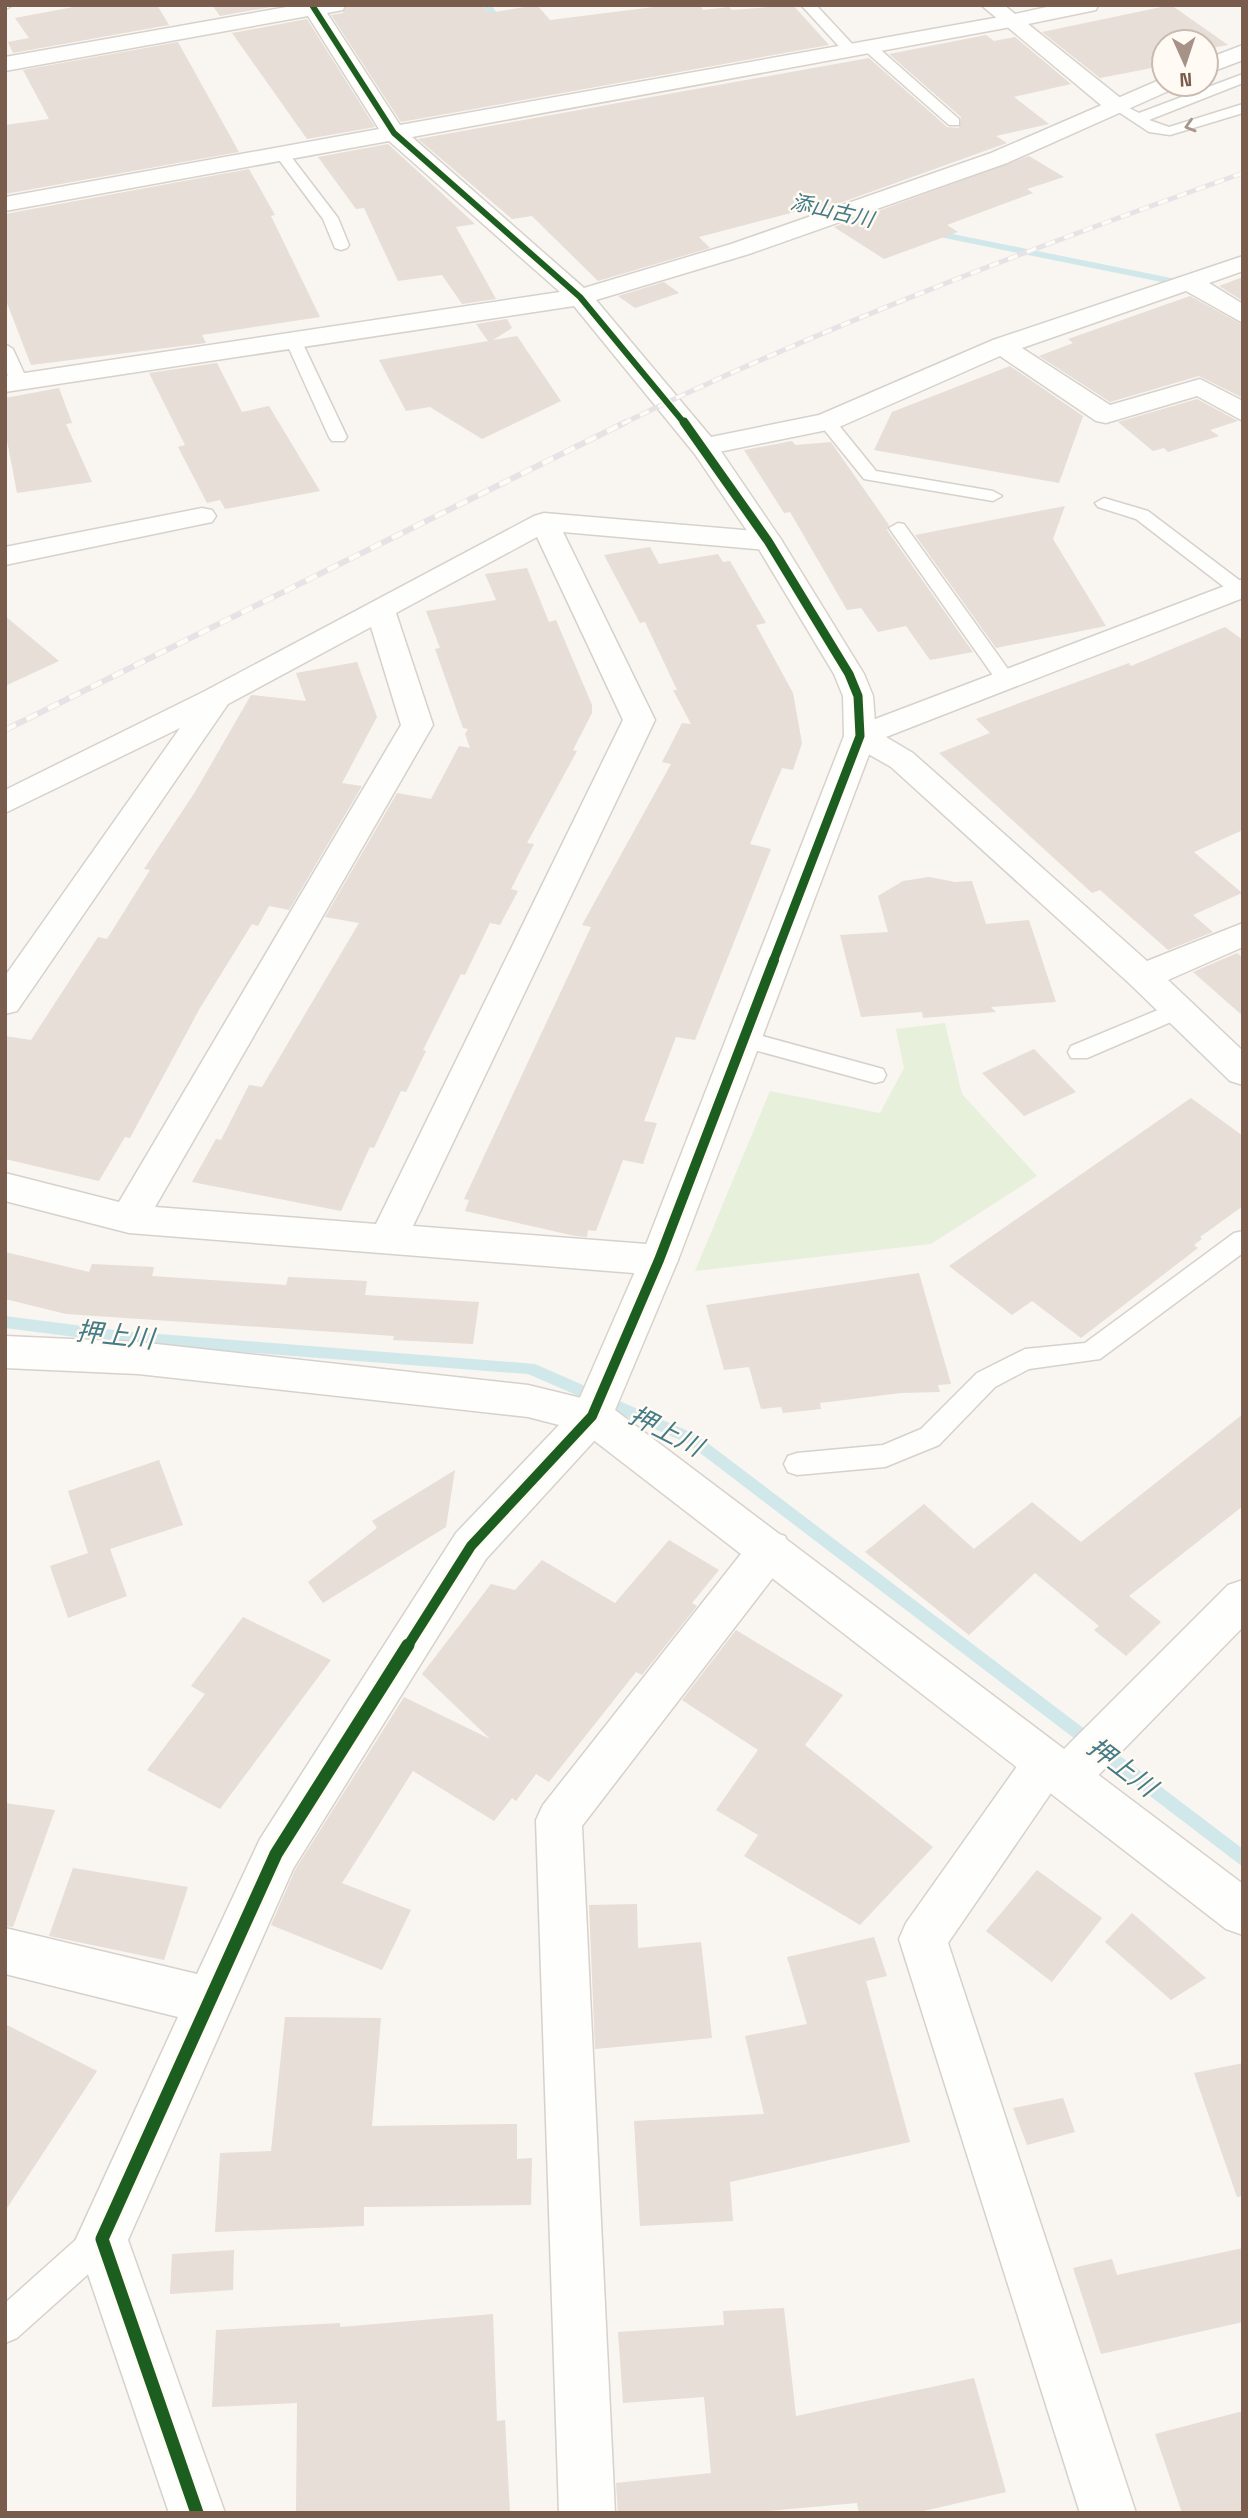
<svg xmlns="http://www.w3.org/2000/svg" width="1248" height="2518" font-family="'Space Grotesk','Noto Sans JP',sans-serif">
<rect width="100%" height="100%" fill="#f9f5f0"/>
<polygon fill="#e7f0db" points="945,1023 962,1094 1037,1176 931,1244 695,1271 770,1091 880,1113 904,1068 896,1029"/>
<g fill="none" stroke-linecap="round" stroke-linejoin="round">
<g fill="#d0e8ea" fill-rule="evenodd">
<polygon points="483,5 491,5 508,28 507,30 501,30"/>
<polygon points="801,204 874,218 878,221 874,224 798,209 797,207"/>
<polygon points="928,229 1186,281 1191,284 1186,287 925,234 924,232"/>
<polygon points="5,1316 122,1331 535,1364 697,1435 1243,1849 1243,1867 687,1443 528,1374 122,1343 5,1328"/>
</g>
</g>
<g fill="#e6ded7">
<polygon points="84,5 157,5 169,25 13,53 8,42 29,38 15,18"/>
<polygon points="212,5 282,5 220,16"/>
<polygon points="347,5 482,5 489,13 537,5 550,20 670,5 700,5 703,10 729,7 732,10 793,5 829,45 401,122 331,15 343,13"/>
<polygon points="1171,5 1228,45 1206,49 1206,42 1164,42 1164,58 1150,61 1157,67 1100,78 1042,32"/>
<polygon points="307,19 375,127 307,139 232,33"/>
<polygon points="986,35 994,41 1015,37 1071,84 1014,97 1049,124 996,136 1007,143 812,213 806,209 699,237 710,248 598,281 532,216 512,219 418,139 869,58 947,127 959,128 961,117 889,54"/>
<polygon points="178,42 239,152 5,194 5,125 49,119 23,70"/>
<polygon points="388,144 475,224 456,227 496,299 462,304 442,275 398,281 364,208 356,209 318,157"/>
<polygon points="1029,156 1064,177 1027,189 1033,193 947,225 958,232 884,259 834,227"/>
<polygon points="249,169 275,215 271,216 320,317 202,335 206,343 31,365 5,298 5,214"/>
<polygon points="1243,277 1243,301 1219,286"/>
<polygon points="664,282 679,293 635,308 618,296"/>
<polygon points="1190,296 1243,325 1243,398 1199,376 1110,402 1039,356 1073,343 1068,339"/>
<polygon points="507,319 512,328 493,340 517,336 561,401 482,439 430,407 406,411 379,360 488,341 476,324"/>
<polygon points="217,363 242,412 269,406 320,491 225,509 220,500 207,503 178,447 185,445 149,373"/>
<polygon points="1010,366 1083,416 1059,483 874,450 892,412"/>
<polygon points="59,388 72,423 66,424 92,482 17,493 5,430 5,398"/>
<polygon points="1197,399 1238,421 1210,430 1219,436 1168,452 1164,448 1153,451 1118,422"/>
<polygon points="792,441 795,445 831,442 889,525 887,530 973,652 930,660 906,626 878,632 861,608 847,610 790,512 784,513 744,450"/>
<polygon points="1065,506 1053,539 1106,626 996,648 915,535"/>
<polygon points="650,547 659,564 718,554 723,562 730,561 766,623 756,625 793,693 802,743 793,770 782,768 750,844 771,849 695,1040 676,1037 644,1121 657,1123 643,1164 623,1160 596,1231 588,1230 587,1237 575,1236 465,1211 469,1200 464,1199 591,927 582,925 671,764 662,762 682,723 691,724 673,690 677,690 645,622 640,623 604,555"/>
<polygon points="527,568 549,622 556,620 592,705 592,713 573,750 577,751 527,843 534,844 511,889 518,891 500,925 490,923 465,975 461,974 423,1050 426,1051 406,1092 401,1091 374,1148 370,1147 341,1211 192,1182 216,1139 221,1140 249,1085 262,1087 359,923 325,917 397,793 431,799 459,746 470,748 465,734 468,729 463,728 435,649 440,648 426,611 496,600 485,574"/>
<polygon points="5,616 59,661 5,686"/>
<polygon points="1225,627 1243,640 1243,830 1194,852 1242,893 1193,915 1213,932 1168,950 1100,890 1092,893 939,753 990,733 976,719 1129,663 1131,666"/>
<polygon points="357,662 377,717 342,783 362,786 289,910 269,906 258,926 252,924 200,1008 130,1138 125,1137 99,1181 5,1159 5,1036 31,1040 98,937 107,939 150,870 144,869 195,792 251,695 306,701 296,673"/>
<polygon points="929,877 955,882 972,881 986,924 1029,920 1056,1002 991,1007 996,1012 923,1018 922,1012 861,1017 840,935 888,932 878,896 903,881"/>
<polygon points="1237,953 1243,958 1243,1016 1193,972"/>
<polygon points="1034,1049 1076,1092 1024,1116 982,1073"/>
<polygon points="1191,1098 1243,1136 1243,1206 1200,1237 1202,1239 1194,1245 1198,1248 1081,1338 1032,1301 1012,1315 949,1266"/>
<polygon points="5,1252 89,1272 92,1264 154,1267 152,1276 286,1285 288,1277 367,1281 365,1295 479,1302 473,1344 393,1340 394,1336 66,1314 5,1299"/>
<polygon points="919,1273 951,1384 938,1385 940,1392 901,1393 820,1403 821,1409 783,1413 781,1407 761,1409 749,1367 724,1370 706,1305"/>
<polygon points="1243,1414 1243,1506 1129,1596 1161,1622 1126,1656 1094,1630 1099,1626 1035,1573 969,1635 865,1552 924,1504 974,1549 1032,1502 1081,1542"/>
<polygon points="159,1460 183,1525 110,1549 127,1596 68,1618 50,1566 88,1553 68,1491"/>
<polygon points="455,1470 446,1527 323,1603 308,1582 377,1528 372,1521"/>
<polygon points="669,1540 719,1570 692,1603 697,1606 642,1675 636,1672 549,1782 536,1774 516,1801 512,1798 494,1821 413,1771 342,1883 411,1910 382,1970 271,1925 295,1870 404,1697 490,1739 422,1674 491,1584 515,1590 542,1560 615,1603"/>
<polygon points="243,1617 331,1660 220,1809 147,1770 205,1694 191,1686"/>
<polygon points="736,1630 843,1695 805,1745 933,1847 860,1925 744,1856 758,1835 716,1810 758,1750 682,1700"/>
<polygon points="5,1803 55,1810 13,1927 5,1926"/>
<polygon points="73,1868 188,1887 164,1960 49,1936"/>
<polygon points="1037,1870 1102,1918 1052,1982 986,1931"/>
<polygon points="637,1904 638,1948 701,1942 712,2038 595,2049 589,1905"/>
<polygon points="1132,1913 1206,1978 1171,2000 1105,1942"/>
<polygon points="874,1937 887,1976 866,1981 910,2142 730,2182 733,2221 640,2226 634,2121 764,2114 745,2036 807,2024 787,1957"/>
<polygon points="285,2017 381,2018 372,2126 517,2124 517,2159 532,2158 531,2205 364,2207 364,2226 215,2232 220,2153 271,2151"/>
<polygon points="5,2024 97,2071 5,2211"/>
<polygon points="1243,2063 1243,2196 1237,2197 1194,2073"/>
<polygon points="1063,2098 1075,2132 1027,2145 1013,2108"/>
<polygon points="1243,2248 1243,2322 1101,2354 1073,2268 1112,2259 1117,2275"/>
<polygon points="234,2250 233,2290 170,2294 172,2254"/>
<polygon points="784,2308 796,2416 974,2378 1006,2492 915,2513 859,2513 857,2503 746,2513 618,2513 616,2483 711,2473 704,2397 623,2403 618,2332 724,2325 723,2311"/>
<polygon points="493,2314 497,2421 505,2420 510,2513 296,2513 297,2403 212,2407 216,2330 340,2323 340,2327"/>
<polygon points="1243,2411 1243,2513 1182,2513 1155,2434"/>
</g>
<g fill="none" stroke-linecap="round" stroke-linejoin="round">
<g stroke="#d7d1cb" stroke-width="3">
<g id="lane">
<polygon points="5,5 13,5 6,9"/>
<polygon points="801,5 816,5 856,48 856,54 846,54"/>
<polygon points="864,44 874,44 959,119 959,125 949,125 864,50"/>
<polygon points="1243,74 1243,83 1149,120 1169,127 1243,104 1243,113 1170,135 1149,132 1108,105 1115,101 1139,113"/>
<polygon points="281,149 286,150 338,218 349,245 347,248 341,250 335,248 323,219 274,153"/>
<polygon points="294,337 302,342 347,437 344,441 332,441 329,437 286,342"/>
<path d="M 5,344 L 13,349 L 28,382 L 26,386 L 20,387 C 3,383 5,358 5,344 Z"/>
<polygon points="827,417 833,418 876,471 993,491 1002,496 993,501 864,479 818,422"/>
<polygon points="1104,498 1148,511 1243,583 1243,594 1232,593 1136,519 1098,507 1095,503"/>
<polygon points="898,523 904,524 1013,676 1016,680 1013,684 999,684 889,528"/>
<polygon points="1177,1002 1185,1004 1188,1010 1185,1016 1087,1058 1071,1058 1068,1052 1071,1046"/>
<polygon points="744,1031 883,1069 886,1075 883,1081 875,1083 736,1045 733,1039 736,1033"/>
<polygon points="1243,1231 1243,1253 1100,1359 1029,1369 995,1387 939,1445 885,1467 797,1475 788,1472 784,1464 788,1456 797,1453 883,1445 921,1429 977,1373 1025,1349 1085,1343 1234,1233"/>
<polygon points="102,2222 114,2227 119,2239 114,2251 17,2338 5,2343 5,2303 90,2227"/>
</g>
</g>
<g stroke="#d7d1cb" stroke-width="3">
<g id="street">
<polygon points="298,5 345,5 343,10 327,13 400,125 1011,15 1022,21 1011,27 412,137 584,288 731,244 991,153 1164,78 1164,84 1176,84 1173,89 1007,163 749,254 596,300 711,437 819,415 993,340 1243,256 1243,271 1209,283 1243,304 1243,323 1186,291 1022,348 1110,405 1200,379 1243,401 1243,421 1197,396 1106,423 1096,421 1000,356 837,428 704,455 694,453 574,306 5,392 5,376 560,292 389,141 5,211 5,197 379,129 308,16 5,71 5,57"/>
<polygon points="1243,45 1243,60 1206,74 1206,59"/>
<polygon points="202,508 212,510 216,516 212,522 5,565 5,547"/>
<path d="M 544,513 L 768,532 L 778,535 L 782,541 L 778,547 L 768,550 L 563,532 L 655,720 L 413,1226 L 659,1245 L 673,1250 L 678,1260 L 673,1270 L 659,1275 L 129,1233 L 5,1201 L 5,1173 L 119,1202 L 401,725 L 371,627 L 228,704 L 17,1011 L 5,1014 L 5,976 L 180,728 L 5,813 L 5,790 L 205,691 L 534,516 ZM 537,537 L 623,720 L 376,1224 L 155,1207 L 433,725 L 396,613 Z"/>
<polygon points="1243,579 1243,598 886,737 913,753 1147,961 1243,923 1243,947 1168,980 1243,1051 1243,1085 1230,1081 1131,985 891,767 849,743 844,736 849,729"/>
<polygon points="5,1336 138,1342 528,1385 606,1404 612,1416 606,1428 486,1559 293,1869 128,2240 225,2513 169,2513 76,2239 178,2017 5,1974 5,1928 197,1974 260,1839 456,1533 559,1425 528,1417 138,1374 5,1368"/>
<polygon points="770,1531 785,1536 791,1549 785,1562 582,1826 615,2513 559,2513 536,1820 543,1805 755,1536"/>
<polygon points="1243,1580 1243,1627 1081,1793 1065,1799 1051,1793 948,1943 1136,2513 1080,2513 899,1939 906,1923 1030,1748 1046,1742 1063,1750 1228,1585"/>
</g>
</g>
<g stroke="#d9d2cb" stroke-width="3">
<g id="secondary">
<polygon points="981,5 1004,5 1015,14 1056,5 1098,5 1096,10 1028,24 1123,100 1126,105 1123,110 1107,110"/>
<polygon points="704,439 714,441 782,541 864,674 873,696 876,736 678,1260 615,1410 1243,1884 1243,1935 1226,1929 578,1428 572,1416 640,1260 844,736 843,696 834,674 754,541 690,447 694,441"/>
</g>
</g>
<use href="#lane" fill="#fefefd" fill-rule="evenodd"/>
<use href="#street" fill="#fefefd" fill-rule="evenodd"/>
<use href="#secondary" fill="#fefefd" fill-rule="evenodd"/>
<g stroke="#e6e3e7" stroke-width="5">
<path id="rail-far1" d="M 622,424 C 821,327 1035,247 1243,173"/>
</g>
<g stroke="#e6e3e7" stroke-width="6">
<polyline id="rail" points="5,730 626,422"/>
</g>
<use href="#rail-far1" stroke="#fffaf3" stroke-width="3.5" stroke-dasharray="10" stroke-linecap="butt"/>
<use href="#rail" stroke="#fffaf3" stroke-width="4.5" stroke-dasharray="12" stroke-linecap="butt"/>
<g stroke="#fffaf3" stroke-width="9">
<polyline id="cycleway-far3" points="312,5 394,133 580,297 685,424"/>
</g>
<g stroke="#fffaf3" stroke-width="12">
<polyline id="cycleway-far2" points="684,422 768,541 849,674 858,696 860,736 773,962"/>
</g>
<g stroke="#fffaf3" stroke-width="15">
<polyline id="cycleway-far1" points="407,1647 471,1546 592,1416 659,1260 774,960"/>
</g>
<g stroke="#fffaf3" stroke-width="18">
<polyline id="cycleway" points="197,2513 102,2239 276,1854 408,1645"/>
</g>
<use href="#cycleway-far3" stroke="#1b5e20" stroke-width="6"/>
<use href="#cycleway-far2" stroke="#1b5e20" stroke-width="9"/>
<use href="#cycleway-far1" stroke="#1b5e20" stroke-width="10"/>
<use href="#cycleway" stroke="#1b5e20" stroke-width="13"/>
</g>
<defs><path id="oneway-chevron" d="M-2-3.5L2.5 0L-2 3.5" fill="none" stroke-width="1.6" stroke-linecap="round" stroke-linejoin="round" transform="scale(1.75)"/></defs>
<use stroke="#a8958b" href="#oneway-chevron" transform="translate(1190 126) rotate(163)"/>
<g text-anchor="middle" stroke-width="5" stroke-linejoin="round" paint-order="stroke">
<g font-size="21" font-style="italic" fill="#437c86" stroke="#fffaf3">
<text transform="translate(832 211) rotate(13)" y="7">添山古川</text>
</g>
<g font-size="26" font-style="italic" fill="#437c86" stroke="#fffaf3">
<text transform="translate(115 1335) rotate(6)" y="9">押上川</text>
<text transform="translate(666 1431) rotate(27)" y="9">押上川</text>
<text transform="translate(1122 1767) rotate(37)" y="9">押上川</text>
</g>
</g>
<rect width="1248" height="2518" fill="none" stroke="#7a5c4d" stroke-width="14"/>
<g transform="translate(1185 63) rotate(177)"><circle r="33" fill="#fffaf3" stroke="#cabbb1" stroke-width="2"/>
<path d="M0-5L12 26L0 18L-12 26Z" fill="#a69286"/>
<text y="-10" font-size="19" font-weight="bold" text-anchor="middle" fill="#7a5c4d">N</text>
</g>
</svg>
